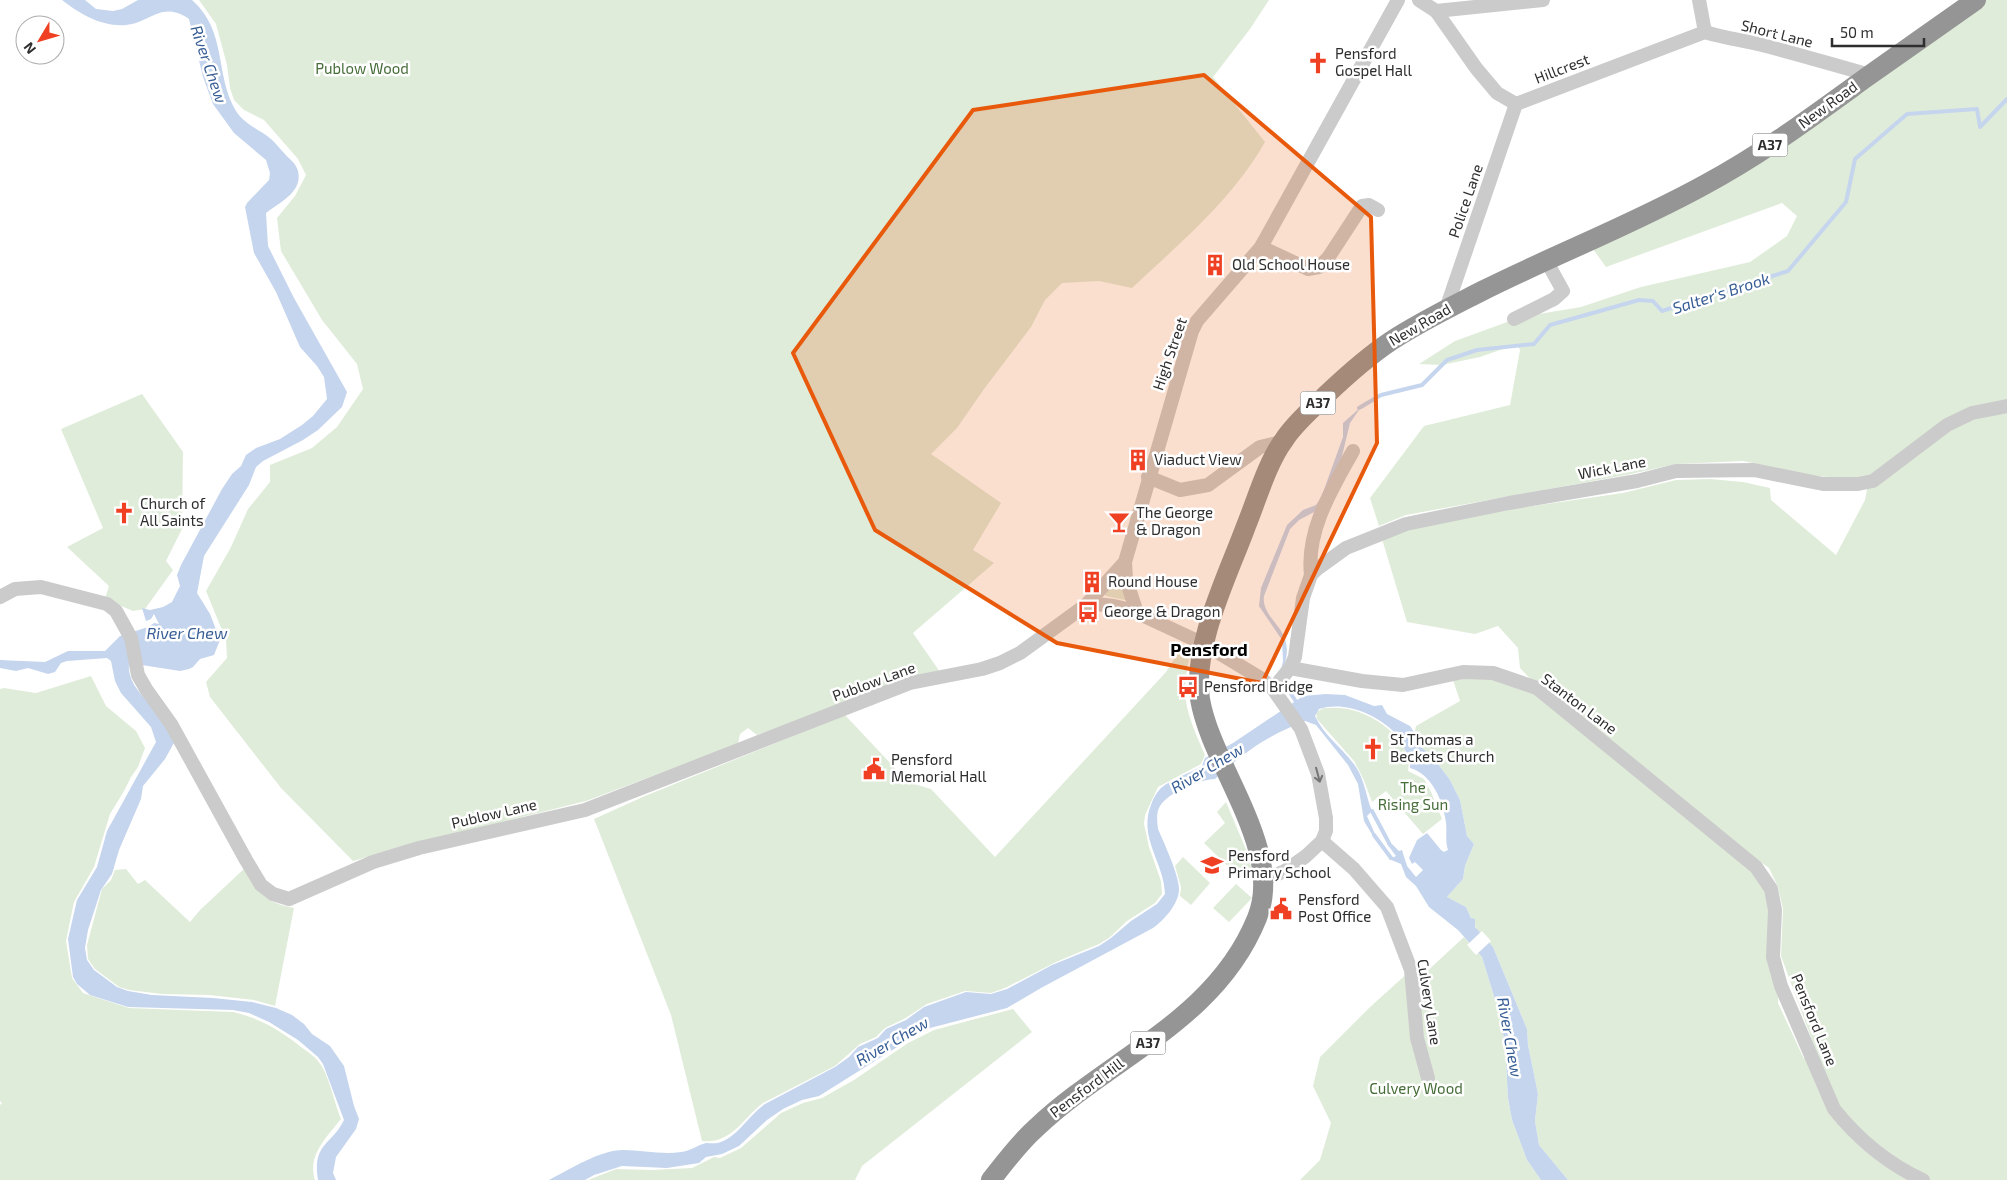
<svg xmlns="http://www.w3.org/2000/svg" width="2007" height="1180" font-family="'Exo 2',sans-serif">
<rect width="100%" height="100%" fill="#fff"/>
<g fill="#e0ecda">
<path d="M 199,0 L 1269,0 L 1250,29 L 1213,77 L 1265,142 C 1232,200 1180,243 1132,288 L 1099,281 L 1062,283 L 1045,300 L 1031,327 L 984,389 L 957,428 L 931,454 L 1001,503 L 973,550 L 994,563 L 913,633 L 940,672 L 757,735 L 748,728 L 740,734 L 738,744 L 586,801 L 410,845 L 353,861 L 281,788 L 210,697 L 206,682 L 227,658 L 226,640 L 206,591 L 231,547 L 248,509 L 270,482 L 270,465 L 312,448 L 337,427 L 363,389 L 357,364 L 322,320 L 281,251 L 277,218 L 295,196 L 306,175 L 298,159 L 264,120 L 244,110 L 234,100 L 230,88 L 227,65 L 216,24 Z"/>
<polygon points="1986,0 2007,0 2007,402 1972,408 1871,476 1853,479 1815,476 1743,461 1677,464 1626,475 1406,515 1379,526 1370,498 1424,426 1510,405 1520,350 1517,344 1480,357 1442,365 1419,364 1455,341 1521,317 1581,307 1641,287 1750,262 1787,236 1797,216 1782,203 1606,267 1593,249 1880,74"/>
<polygon points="142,394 183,452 182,529 166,561 173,570 145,609 133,611 105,599 109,586 67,547 103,528 61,429"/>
<polygon points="2007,413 2007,1180 1568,1180 1539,1145 1535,1121 1538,1094 1528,1045 1527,1029 1493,947 1477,930 1466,907 1447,897 1463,879 1465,866 1474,844 1467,836 1460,800 1450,780 1432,756 1416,743 1414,735 1416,726 1460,701 1453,680 1492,676 1536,689 1755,869 1768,890 1779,987 1778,1003 1804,1059 1812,1040 1781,956 1783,909 1778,887 1769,868 1732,842 1538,687 1520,668 1518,648 1498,626 1475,634 1407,622 1382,539 1404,529 1512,509 1623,493 1676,480 1710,479 1743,482 1770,488 1771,500 1836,555 1865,500 1867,489 1947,430 1976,418"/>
<polygon points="1119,576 1127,599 1125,600 1106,596 1104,594"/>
<path d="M 1182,647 L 1191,652 C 1179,698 1187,713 1205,755 L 1201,764 L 1158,787 L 1145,815 L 1144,824 L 1149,847 L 1161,881 L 1162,894 L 1155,903 L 1127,921 L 1109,938 L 1099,944 L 1056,962 L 1005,988 L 991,993 L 965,991 L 927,1004 L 904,1019 L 885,1028 L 876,1037 L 860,1044 L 835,1066 L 763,1103 C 743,1118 732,1144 702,1141 L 671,1015 L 594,819 L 645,796 L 845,715 L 908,782 L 931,789 L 995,857 L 1166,672 Z"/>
<path d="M 91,676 L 106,706 L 136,731 L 145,748 L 138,767 L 131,777 L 124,791 L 110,814 L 94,867 L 74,902 L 66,941 L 72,978 L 83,993 L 129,1008 L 233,1012 C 259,1018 280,1030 301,1047 C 308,1052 316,1057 321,1065 C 329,1077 335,1104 341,1119 C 327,1137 307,1155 315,1180 L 0,1180 L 0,1105 L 2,1103 L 0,1101 L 0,689 L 4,688 L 36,693 Z"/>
<path d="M 1338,708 C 1367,708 1414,738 1408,771 L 1424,779 L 1431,792 L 1442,819 L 1423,834 L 1386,791 L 1372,802 L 1363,778 L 1354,761 L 1317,719 L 1316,712 L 1324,708 Z"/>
<polygon points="1226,802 1247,852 1252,870 1234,872 1204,843 1225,823 1217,812"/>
<polygon points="1183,857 1210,883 1191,905 1180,896 1181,887 1175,866"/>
<polygon points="245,868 271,901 281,905 294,908 275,1006 254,1000 209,995 162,994 129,990 119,987 95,969 88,959 87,945 102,889 111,880 115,870 126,869 138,884 145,880 190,922 200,910"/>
<polygon points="1236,884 1252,898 1229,922 1213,908"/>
<polygon points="1464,937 1482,957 1502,1022 1506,1062 1508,1098 1512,1120 1527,1160 1541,1180 1300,1180 1320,1160 1331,1123 1313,1086 1320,1057 1369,1008 1411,970 1424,974"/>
<polygon points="1013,1009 1032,1032 862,1166 855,1180 588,1180 616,1169 652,1170 692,1168 714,1157 720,1158 741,1148 781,1113 803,1103 822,1098 854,1080 908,1043 934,1030"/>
</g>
<g fill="#c5d5ee">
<path d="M 62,0 L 85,0 L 96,9 L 113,11 L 122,9 L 138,0 L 192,0 C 228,32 214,74 236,111 C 245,125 259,129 271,139 C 276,143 279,148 284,153 C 289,159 296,163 298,171 C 303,192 280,202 266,213 L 268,246 L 294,298 L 347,392 L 342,407 L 318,430 L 303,440 L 263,461 L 256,467 L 249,485 L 204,556 L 197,593 L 210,614 L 220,640 L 214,655 L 200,659 L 193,667 L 189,669 L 180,671 L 129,663 C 127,685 146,698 158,713 C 165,722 169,732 175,741 L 165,759 L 143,786 L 141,799 L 119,850 L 112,874 L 101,890 L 88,930 L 85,948 L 87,960 L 94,970 L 117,987 L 128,991 L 152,995 L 213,998 L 252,1002 L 276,1008 L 292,1015 L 304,1024 L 312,1034 L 330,1046 L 344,1066 L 354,1106 L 359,1119 L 356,1129 L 336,1157 L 333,1173 L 336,1180 L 318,1180 C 312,1143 332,1145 344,1120 L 323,1064 L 318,1057 L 298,1040 L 269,1022 L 249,1013 L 233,1010 L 128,1007 L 90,995 L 77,984 L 73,977 L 68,939 L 77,900 L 97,867 L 107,831 L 156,742 L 151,727 L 121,693 L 115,681 L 111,661 L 107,658 L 67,661 L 61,663 L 55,672 L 48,674 L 28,668 L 16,671 L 0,668 L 0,660 L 45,662 L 68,651 L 105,651 L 120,636 L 148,627 L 154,623 L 159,624 L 154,614 L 151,619 L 146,621 L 142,608 L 150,610 L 163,607 L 172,602 L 180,586 L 177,575 L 181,565 L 222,489 L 232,474 L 241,466 L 246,455 L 256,448 L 280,439 L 302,425 L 313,416 L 327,399 L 324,377 L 317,366 L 300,347 L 276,292 L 254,253 L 245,207 L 247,203 L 269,180 L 270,173 L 266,160 L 234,133 L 213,104 L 203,77 L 189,19 C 162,0 150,23 126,25 C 102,27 80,14 62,0 Z"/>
<path d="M 1361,407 L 1350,423 L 1342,456 L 1323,501 L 1316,511 L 1299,520 L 1290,529 L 1264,596 C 1262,609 1272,618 1279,628 C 1291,644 1289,664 1275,678 L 1274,677 L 1281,670 L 1283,661 L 1282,640 L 1259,606 L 1261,588 L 1287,525 L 1303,510 L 1316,505 L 1321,498 L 1343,437 L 1343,423 Z"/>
<path d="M 1326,694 L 1345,695 L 1374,706 L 1382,705 L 1387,714 L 1410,726 L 1414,732 L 1416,743 L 1432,756 L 1450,780 L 1460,800 L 1467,836 L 1474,844 L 1465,866 L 1463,879 L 1447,897 L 1466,907 L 1471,918 L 1475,919 L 1475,927 L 1493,947 L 1527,1029 L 1528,1045 L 1538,1094 L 1535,1121 L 1539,1145 L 1568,1180 L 1541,1180 L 1527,1160 L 1512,1120 L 1508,1098 L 1506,1062 L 1502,1022 L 1482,957 L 1458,930 L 1429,907 L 1416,886 L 1406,877 L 1401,864 L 1389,859 L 1396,856 L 1387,844 L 1390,842 L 1399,851 L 1402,850 L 1407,866 L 1416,877 L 1423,870 L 1415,862 L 1412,864 L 1409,858 L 1417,840 L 1427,833 L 1441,850 L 1444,852 L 1448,850 C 1445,841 1447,832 1446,822 C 1443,801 1432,774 1410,768 C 1411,759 1407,754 1403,746 C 1400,741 1397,734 1392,730 C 1374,713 1343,701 1319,709 L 1315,716 C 1324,736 1344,749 1356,767 C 1365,781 1366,797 1372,811 L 1367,816 L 1375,834 L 1373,836 L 1364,821 L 1358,784 L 1348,765 L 1316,725 L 1305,721 C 1267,736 1245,751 1215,779 C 1199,779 1168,793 1160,806 C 1156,812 1157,821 1158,829 C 1164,843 1179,875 1179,889 C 1179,904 1164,920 1153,928 L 1041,988 L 1007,1008 L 930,1028 L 910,1039 L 819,1096 L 802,1100 L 783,1109 L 767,1120 L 739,1146 L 722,1154 L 706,1157 L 699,1163 L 667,1168 L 622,1166 L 594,1175 L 585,1180 L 549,1180 C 570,1169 600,1150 623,1150 C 642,1150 662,1155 681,1152 C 690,1151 698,1145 706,1143 C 711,1143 717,1144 721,1142 C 740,1134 749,1115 765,1104 L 835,1067 L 849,1057 L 858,1047 L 878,1038 L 886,1029 L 906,1020 L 924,1007 L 966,992 L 991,994 L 1007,989 L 1052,965 L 1099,946 L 1111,938 L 1131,921 L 1157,904 L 1165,894 C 1164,862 1138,838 1151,805 C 1153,799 1156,793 1161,788 C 1173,778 1189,774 1202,766 L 1205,758 L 1233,743 L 1303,696 Z"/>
</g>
<polygon fill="#fff" points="1482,931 1491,941 1476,955 1467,945"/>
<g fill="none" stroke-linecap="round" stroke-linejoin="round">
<g stroke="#c5d5ee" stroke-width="4">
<polyline points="1359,408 1381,395 1422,385 1447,360 1477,350 1534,344 1550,325 1639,300 1653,301 1662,311 1788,271 1846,202 1855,159 1907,114 1977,109 1980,127 2007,99"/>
<polyline points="1291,694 1297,703"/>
<polyline points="1372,811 1389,843"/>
<polyline points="1374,835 1391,858"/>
</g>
<g stroke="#cbcbcb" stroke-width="14">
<polyline points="1419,0 1436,11 1476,68 1497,93 1516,104"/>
<polyline points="1436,11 1543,0"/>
<path d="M 1705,32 C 1724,38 1742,40 1762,45 C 1798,54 1834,65 1870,75"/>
<polyline points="1516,104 1705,32 1699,0"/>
<polyline points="1261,247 1308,269 1319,267 1328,258 1362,206 1369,205 1378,210"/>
<polyline points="1446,309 1516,104"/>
<polyline points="1514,319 1554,299 1563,291 1546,260"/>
<polyline points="1148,477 1180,490 1208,485 1260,447 1282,442"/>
<polyline points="1125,562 1126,579 1137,613"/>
<path d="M 1311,575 C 1306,530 1332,489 1353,451"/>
<polyline points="0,597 15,589 41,587 107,604 116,611 131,638 138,675 146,689 171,724 246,860 261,885 273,894 289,899 373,862 419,848 585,810 910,683 982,669 1000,663 1020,653 1086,605 1096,604 1114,606 1131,610 1204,644 1262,679 1273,689 1301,729 1318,774 1326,818 1326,831 1322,841 1306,856 1285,871 1265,879"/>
<polyline points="1086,605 1125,562 1192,331 1197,321 1261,247 1398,0"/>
<polyline points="1290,668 1295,657 1303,598 1311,575 1317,569 1346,548 1406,524 1509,503 1637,481 1676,471 1754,470 1823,484 1858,484 1873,481 1947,425 1972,413 2007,406"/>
<path d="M 1273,689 L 1290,668 L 1362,681 L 1403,685 L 1463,672 L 1493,673 L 1537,688 L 1756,867 L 1771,889 L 1775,910 L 1773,957 L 1781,986 L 1834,1109 C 1858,1139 1888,1164 1923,1180"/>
<polyline points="1322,841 1354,869 1387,907 1411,970 1417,1038 1428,1078"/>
</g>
<path stroke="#959595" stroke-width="20" d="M 991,1180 C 1005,1162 1019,1143 1036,1128 C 1111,1057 1216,1020 1257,918 C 1285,850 1211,766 1200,699 C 1192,646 1228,575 1246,526 C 1257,499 1267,463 1284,440 C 1295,423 1311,410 1325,396 C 1346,376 1367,357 1391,341 C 1420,322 1451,307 1482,291 C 1556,254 1634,224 1706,184 C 1762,154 1813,116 1864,79 C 1901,53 1939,26 1976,0"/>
</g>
<defs><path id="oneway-shaft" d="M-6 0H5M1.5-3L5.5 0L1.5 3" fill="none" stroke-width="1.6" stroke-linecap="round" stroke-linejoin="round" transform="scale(1.25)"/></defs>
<use stroke="#757575" href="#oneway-shaft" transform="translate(1318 775) rotate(75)"/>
<path fill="#e8590c" fill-opacity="0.2" stroke="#e8590c" stroke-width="4" stroke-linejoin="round" d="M 1204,75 L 1371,217 L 1377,443 L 1262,683 L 1057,643 L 875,530 L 793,353 L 973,110 Z"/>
<defs>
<g id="church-bare" transform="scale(1.725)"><path d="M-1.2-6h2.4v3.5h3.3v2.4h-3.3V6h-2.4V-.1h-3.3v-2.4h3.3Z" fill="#f04024" stroke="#fff" stroke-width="2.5" paint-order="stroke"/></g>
<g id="building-bare" transform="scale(1.725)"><path d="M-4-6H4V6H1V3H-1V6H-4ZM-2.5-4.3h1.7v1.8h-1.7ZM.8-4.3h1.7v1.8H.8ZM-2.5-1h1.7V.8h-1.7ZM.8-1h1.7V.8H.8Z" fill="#f04024" stroke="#fff" stroke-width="2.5" paint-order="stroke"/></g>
<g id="bar-bare" transform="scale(1.725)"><path d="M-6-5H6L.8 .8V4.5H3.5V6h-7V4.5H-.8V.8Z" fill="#f04024" stroke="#fff" stroke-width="2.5" paint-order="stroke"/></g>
<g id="bus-bare" transform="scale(1.725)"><path d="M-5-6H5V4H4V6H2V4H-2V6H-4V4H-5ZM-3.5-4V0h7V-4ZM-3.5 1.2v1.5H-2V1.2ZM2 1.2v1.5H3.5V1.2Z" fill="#f04024" stroke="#fff" stroke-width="2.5" paint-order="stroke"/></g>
<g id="civic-bare" transform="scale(1.725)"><path d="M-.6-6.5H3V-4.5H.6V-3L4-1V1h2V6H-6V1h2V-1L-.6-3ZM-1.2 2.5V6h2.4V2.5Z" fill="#f04024" stroke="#fff" stroke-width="2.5" paint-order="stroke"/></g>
<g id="school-bare" transform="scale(1.725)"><path d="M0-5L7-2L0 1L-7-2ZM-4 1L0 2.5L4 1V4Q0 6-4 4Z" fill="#f04024" stroke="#fff" stroke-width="2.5" paint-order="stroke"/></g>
</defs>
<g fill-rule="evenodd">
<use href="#church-bare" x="1318" y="63"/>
<use href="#building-bare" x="1215" y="265"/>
<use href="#building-bare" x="1138" y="460"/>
<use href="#church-bare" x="124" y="513"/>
<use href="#bar-bare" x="1119" y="522"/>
<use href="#building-bare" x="1092" y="582"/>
<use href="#bus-bare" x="1088" y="612"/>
<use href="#bus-bare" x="1188" y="687"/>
<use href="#church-bare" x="1373" y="749"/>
<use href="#civic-bare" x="874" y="769"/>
<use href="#school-bare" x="1212" y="865"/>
<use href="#civic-bare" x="1281" y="909"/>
</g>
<g text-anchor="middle" stroke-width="5" stroke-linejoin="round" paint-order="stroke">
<g fill="#fff" stroke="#6d6d6d" stroke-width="1">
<rect x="1752.5" y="133.5" width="35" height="23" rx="4"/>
<rect x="1300.5" y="391.5" width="35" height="23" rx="4"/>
<rect x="1130.5" y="1031.5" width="35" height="23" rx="4"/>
</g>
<g font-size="14" font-weight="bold" fill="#2e2e2e">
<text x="1770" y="150">A37</text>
<text x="1318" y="408">A37</text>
<text x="1148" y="1048">A37</text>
</g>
<g font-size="15" fill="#2e2e2e" stroke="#fff">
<text transform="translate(1777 34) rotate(14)" y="5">Short Lane</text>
<text transform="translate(1562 69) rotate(-21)" y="5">Hillcrest</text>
<text transform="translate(1828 105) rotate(-36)" y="5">New Road</text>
<text transform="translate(1466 201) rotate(-71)" y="5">Police Lane</text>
<text transform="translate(1420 325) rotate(-30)" y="5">New Road</text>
<text transform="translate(1170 354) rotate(-71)" y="5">High Street</text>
<text transform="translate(1612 468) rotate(-11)" y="5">Wick Lane</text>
<text transform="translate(874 682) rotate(-20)" y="5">Publow Lane</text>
<text transform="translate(1579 704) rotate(37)" y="5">Stanton Lane</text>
<text transform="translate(494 814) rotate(-13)" y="5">Publow Lane</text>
<text transform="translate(1429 1002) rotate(81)" y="5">Culvery Lane</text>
<text transform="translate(1814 1020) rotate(68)" y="5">Pensford Lane</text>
<text transform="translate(1087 1088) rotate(-37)" y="5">Pensford Hill</text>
</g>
<g font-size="15" fill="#2e2e2e" stroke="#fff" text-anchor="start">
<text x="1335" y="59">Pensford<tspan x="1335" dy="17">Gospel Hall</tspan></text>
<text x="1232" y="270">Old School House</text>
<text x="1154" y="465">Viaduct View</text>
<text x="140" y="509">Church of<tspan x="140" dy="17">All Saints</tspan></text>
<text x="1136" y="518">The George<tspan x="1136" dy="17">&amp; Dragon</tspan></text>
<text x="1108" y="587">Round House</text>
<text x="1104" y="617">George &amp; Dragon</text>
<text x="1204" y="692">Pensford Bridge</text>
<text x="1390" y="745">St Thomas a<tspan x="1390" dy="17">Beckets Church</tspan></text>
<text x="891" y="765">Pensford<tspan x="891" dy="17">Memorial Hall</tspan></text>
<text x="1228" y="861">Pensford<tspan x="1228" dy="17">Primary School</tspan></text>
<text x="1298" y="905">Pensford<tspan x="1298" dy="17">Post Office</tspan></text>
</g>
<g font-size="15" fill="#466c38" stroke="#fff">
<text x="362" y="74">Publow Wood</text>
<text x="1413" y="793">The<tspan x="1413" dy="17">Rising Sun</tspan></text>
<text x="1416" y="1094">Culvery Wood</text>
</g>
<g font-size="16" font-style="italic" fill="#375d95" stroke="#fff">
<text transform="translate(209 64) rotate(71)" y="6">River Chew</text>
<text transform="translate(1721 293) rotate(-18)" y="6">Salter's Brook</text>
<text x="187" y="639">River Chew</text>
<text transform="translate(1207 768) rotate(-31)" y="6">River Chew</text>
<text transform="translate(1510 1037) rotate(80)" y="6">River Chew</text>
<text transform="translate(892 1041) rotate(-30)" y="6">River Chew</text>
</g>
<g font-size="18" font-weight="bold" fill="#000" stroke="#fff">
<text x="1209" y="656">Pensford</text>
</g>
</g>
<g transform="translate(40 40) rotate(232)"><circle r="24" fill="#ffffff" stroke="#ababab"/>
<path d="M0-4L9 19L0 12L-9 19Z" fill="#f04024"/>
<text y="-8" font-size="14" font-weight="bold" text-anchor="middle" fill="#2e2e2e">N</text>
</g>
<path d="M1832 38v8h92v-8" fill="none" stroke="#2e2e2e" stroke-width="2.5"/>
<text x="1840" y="38" font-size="15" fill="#2e2e2e" stroke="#ffffff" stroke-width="4" paint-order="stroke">50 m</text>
</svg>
